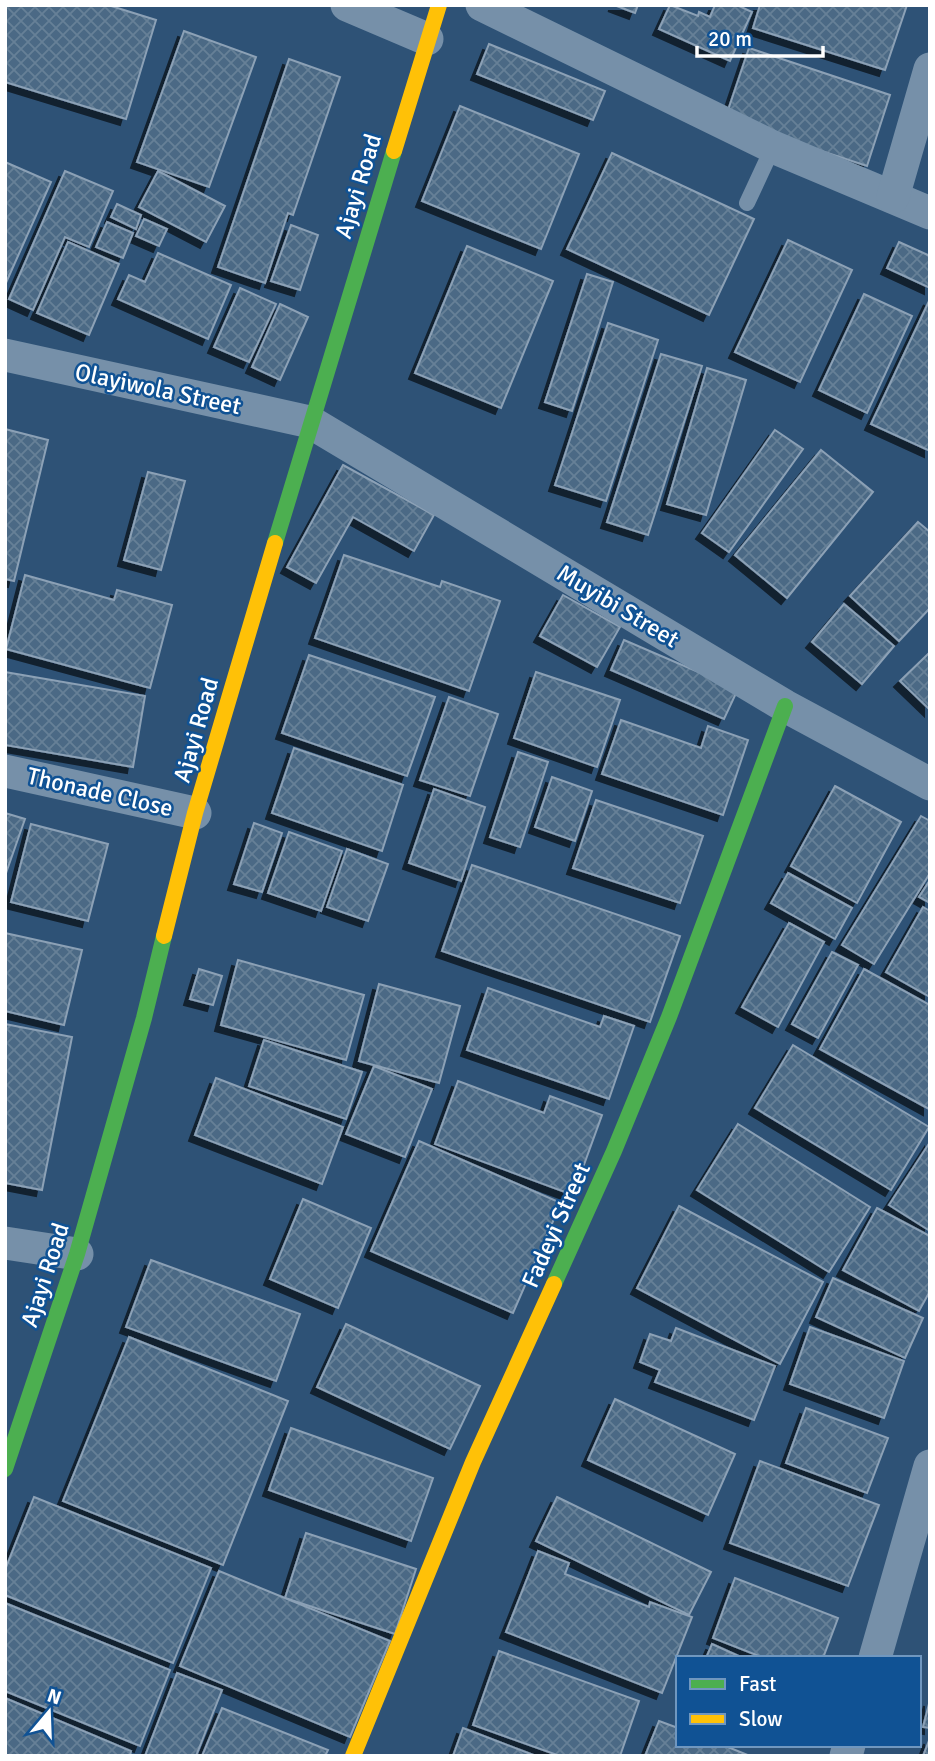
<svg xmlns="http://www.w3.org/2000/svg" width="935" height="1761" font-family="Signika,sans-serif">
<defs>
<pattern id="building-cross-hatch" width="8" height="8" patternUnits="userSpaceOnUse" patternTransform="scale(1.75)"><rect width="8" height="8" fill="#4b6985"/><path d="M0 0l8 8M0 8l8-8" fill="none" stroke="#668097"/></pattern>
<filter id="shadow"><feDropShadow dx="-6" dy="6" stdDeviation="0" flood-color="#0009"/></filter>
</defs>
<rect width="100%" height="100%" fill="#2e5276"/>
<g fill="url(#building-cross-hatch)" stroke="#8ca1b6" stroke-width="2" filter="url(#shadow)">
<polygon points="5,5 108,5 156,20 126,119 5,82"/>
<polygon points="614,5 638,5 635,13"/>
<polygon points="670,5 698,16 699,12 710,17 715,5 737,5 752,12 730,61 659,29"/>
<polygon points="760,5 907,5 885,70 753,28"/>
<polygon points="184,31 256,57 209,187 137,162"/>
<polygon points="489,44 605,91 593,120 477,74"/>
<polygon points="749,48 890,95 867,166 725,119"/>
<polygon points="289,59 340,77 293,215 288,213 265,283 218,267"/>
<polygon points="460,106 579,154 541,249 422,201"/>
<polygon points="612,153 754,219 709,315 567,249"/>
<polygon points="5,162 51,182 5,285"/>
<polygon points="65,171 113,191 89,247 65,237 33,310 9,299"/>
<polygon points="158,171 225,206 206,242 139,207"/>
<polygon points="117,204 141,215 136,229 111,217"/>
<polygon points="144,219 167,229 159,246 136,236"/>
<polygon points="107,222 133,233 123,258 96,247"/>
<polygon points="291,225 318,235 300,290 271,281"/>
<polygon points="788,240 852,270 800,382 735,352"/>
<polygon points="68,242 119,264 89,335 37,313"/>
<polygon points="899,242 930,256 930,288 887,268"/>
<polygon points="467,246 553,281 501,408 415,373"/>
<polygon points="158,253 231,285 208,339 118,299 129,275 145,282"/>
<polygon points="587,274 613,282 572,411 545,402"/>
<polygon points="240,288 276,304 249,362 214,347"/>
<polygon points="864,294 912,316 867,413 819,390"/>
<polygon points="930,299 930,451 871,424"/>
<polygon points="280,304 308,317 280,380 252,367"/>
<polygon points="608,323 658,340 606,501 555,485"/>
<polygon points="661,354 702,366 648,535 607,522"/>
<polygon points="707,368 746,380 706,515 667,504"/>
<polygon points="5,429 48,440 14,581 5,579"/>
<polygon points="775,430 803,449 729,552 702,533"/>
<polygon points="821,450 873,492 787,598 735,555"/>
<polygon points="343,465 434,515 414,551 353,517 316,583 287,567"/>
<polygon points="148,472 185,481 161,570 124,560"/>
<polygon points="918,522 930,532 930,608 899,641 850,596"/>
<polygon points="344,555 440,587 442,581 500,601 469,691 315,638"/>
<polygon points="25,575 114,600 117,590 172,605 150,688 6,649"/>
<polygon points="563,595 620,627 597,667 540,636"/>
<polygon points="844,604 894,646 862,684 812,642"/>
<polygon points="624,640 738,689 724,719 611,670"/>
<polygon points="930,652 930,710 900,681"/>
<polygon points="309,655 435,697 407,776 282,733"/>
<polygon points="5,672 145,696 133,767 5,745"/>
<polygon points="536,672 620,700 597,767 514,738"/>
<polygon points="449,697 498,714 470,796 420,780"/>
<polygon points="621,720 701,748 708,726 748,740 723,815 602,774"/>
<polygon points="294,748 403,785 382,851 272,813"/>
<polygon points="518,752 548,762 520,847 490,837"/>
<polygon points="552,777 592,791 575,841 535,827"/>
<polygon points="835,786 901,822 857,903 791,866"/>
<polygon points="434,789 485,807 461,881 409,863"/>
<polygon points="596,800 703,836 680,903 573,868"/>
<polygon points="5,813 25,819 5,876"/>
<polygon points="921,816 930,821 930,873 874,964 842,945"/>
<polygon points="254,823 282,833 262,892 234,884"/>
<polygon points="31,824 108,844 88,921 11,902"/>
<polygon points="289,832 342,851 321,911 268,893"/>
<polygon points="347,849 388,864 368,921 327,907"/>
<polygon points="472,865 680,936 650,1022 442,951"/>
<polygon points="788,873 852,908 835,939 771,903"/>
<polygon points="930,880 930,903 919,897"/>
<polygon points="923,907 930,911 930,997 886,972"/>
<polygon points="789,923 824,942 778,1027 742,1007"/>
<polygon points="5,933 82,950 64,1025 5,1011"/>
<polygon points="832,952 858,965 818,1038 792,1024"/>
<polygon points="238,960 364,995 346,1060 221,1025"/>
<polygon points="199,969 222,976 213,1005 190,999"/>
<polygon points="864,969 930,1005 929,1109 820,1049"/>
<polygon points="379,984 460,1006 439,1083 359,1061"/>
<polygon points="488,988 600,1027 604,1016 634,1026 609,1099 467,1050"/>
<polygon points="5,1024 72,1037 42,1190 5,1183"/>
<polygon points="264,1040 362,1072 346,1119 249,1086"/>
<polygon points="793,1045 929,1127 891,1190 755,1108"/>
<polygon points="374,1066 432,1089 405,1157 346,1134"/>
<polygon points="216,1078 343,1127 322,1184 195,1135"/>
<polygon points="458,1081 544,1113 550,1096 602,1115 573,1195 435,1144"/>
<polygon points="738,1124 870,1207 829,1272 697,1190"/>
<polygon points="419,1141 561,1203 513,1313 371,1251"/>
<polygon points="930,1142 930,1231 889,1205"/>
<polygon points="303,1199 371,1228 338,1308 270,1279"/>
<polygon points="679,1206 823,1282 780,1364 637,1288"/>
<polygon points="877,1208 930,1236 930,1291 919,1311 843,1270"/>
<polygon points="151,1260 300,1314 276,1381 126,1327"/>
<polygon points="833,1278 923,1318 905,1358 816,1317"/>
<polygon points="346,1324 480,1386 450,1449 317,1387"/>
<polygon points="810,1327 904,1361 884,1418 790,1384"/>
<polygon points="676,1328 775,1366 754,1420 655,1382 660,1370 640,1362 650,1334 671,1341"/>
<polygon points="129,1337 288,1401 223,1565 63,1501"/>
<polygon points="615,1399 735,1454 708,1515 588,1460"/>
<polygon points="806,1408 888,1438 867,1493 786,1463"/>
<polygon points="291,1428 433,1478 411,1541 269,1490"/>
<polygon points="760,1461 879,1505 848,1586 730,1543"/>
<polygon points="34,1497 211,1568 173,1663 5,1595 5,1570"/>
<polygon points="557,1497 711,1572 689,1615 536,1541"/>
<polygon points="306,1533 416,1569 395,1634 285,1598"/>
<polygon points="538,1551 569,1563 565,1574 649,1607 650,1602 692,1617 662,1693 506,1632"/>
<polygon points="219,1571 390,1641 350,1737 180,1666"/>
<polygon points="735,1578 838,1618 823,1658 764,1658 713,1638"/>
<polygon points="5,1603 170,1670 140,1746 5,1691"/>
<polygon points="712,1644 743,1658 706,1658"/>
<polygon points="499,1651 639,1701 620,1756 560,1756 473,1725"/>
<polygon points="177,1673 222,1690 196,1756 145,1756"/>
<polygon points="5,1698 131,1751 130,1756 5,1756"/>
<polygon points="930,1700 930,1728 923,1727"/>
<polygon points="222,1708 328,1750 325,1756 202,1756"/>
<polygon points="659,1721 678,1728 678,1745 723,1745 750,1756 645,1756"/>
<polygon points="463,1728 536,1756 453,1756"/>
<polygon points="930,1738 930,1756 923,1756"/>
</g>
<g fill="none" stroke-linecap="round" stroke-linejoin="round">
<polyline stroke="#7690a9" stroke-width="16" points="747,203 773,147"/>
<g stroke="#7690a9" stroke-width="33">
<polyline points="347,5 427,39"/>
<polyline points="482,5 773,147 930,213"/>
<polyline points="893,197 930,69"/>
<polyline points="5,355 310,422 785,706 930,784"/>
<polyline points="5,771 195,813"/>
<polyline points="5,1243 77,1254"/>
<polyline points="875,1658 930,1466"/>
<polyline points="846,1756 849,1745"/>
</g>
<g stroke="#4caf50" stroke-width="16">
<polyline points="275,543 394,151"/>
<polyline points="554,1284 614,1151 669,1017 785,706"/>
<polyline points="5,1469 77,1254 144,1018 164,936"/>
</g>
<g stroke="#ffc107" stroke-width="16">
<polyline points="394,151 439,5"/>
<polyline points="164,936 195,813 275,543"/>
<polyline points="353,1756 473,1462 554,1284"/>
</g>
</g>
<g text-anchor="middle" stroke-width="5" stroke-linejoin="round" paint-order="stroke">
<g font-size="24" fill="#fff" stroke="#105294">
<text transform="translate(358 186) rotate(-73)" y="8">Ajayi Road</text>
<text transform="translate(158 389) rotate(12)" y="8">Olayiwola Street</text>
<text transform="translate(618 606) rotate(31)" y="8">Muyibi Street</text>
<text transform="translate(196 730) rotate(-74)" y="8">Ajayi Road</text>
<text transform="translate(100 792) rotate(13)" y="8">Thonade Close</text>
<text transform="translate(556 1225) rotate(-66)" y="8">Fadeyi Street</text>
<text transform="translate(45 1275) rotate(-72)" y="8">Ajayi Road</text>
</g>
</g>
<rect width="935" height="1761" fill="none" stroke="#ffffff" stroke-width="14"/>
<rect x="676" y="1656" width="245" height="91" fill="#105294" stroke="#7097bf" stroke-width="2"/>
<rect x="690" y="1679" width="35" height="10" fill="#4caf50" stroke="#7097bf" stroke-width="2"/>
<text x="739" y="1691" font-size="21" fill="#ffffff">Fast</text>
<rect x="690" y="1714" width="35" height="10" fill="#ffc107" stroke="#7097bf" stroke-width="2"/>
<text x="739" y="1726" font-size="21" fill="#ffffff">Slow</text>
<g transform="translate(49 1712) rotate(19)" stroke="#105294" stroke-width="5" paint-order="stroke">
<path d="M0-5L12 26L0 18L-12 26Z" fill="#ffffff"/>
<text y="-10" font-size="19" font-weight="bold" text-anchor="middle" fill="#ffffff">N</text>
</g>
<path d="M697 46v10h126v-10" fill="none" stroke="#ffffff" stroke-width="3.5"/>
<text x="708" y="46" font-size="21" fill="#ffffff" stroke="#105294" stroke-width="5" paint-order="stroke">20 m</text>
</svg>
